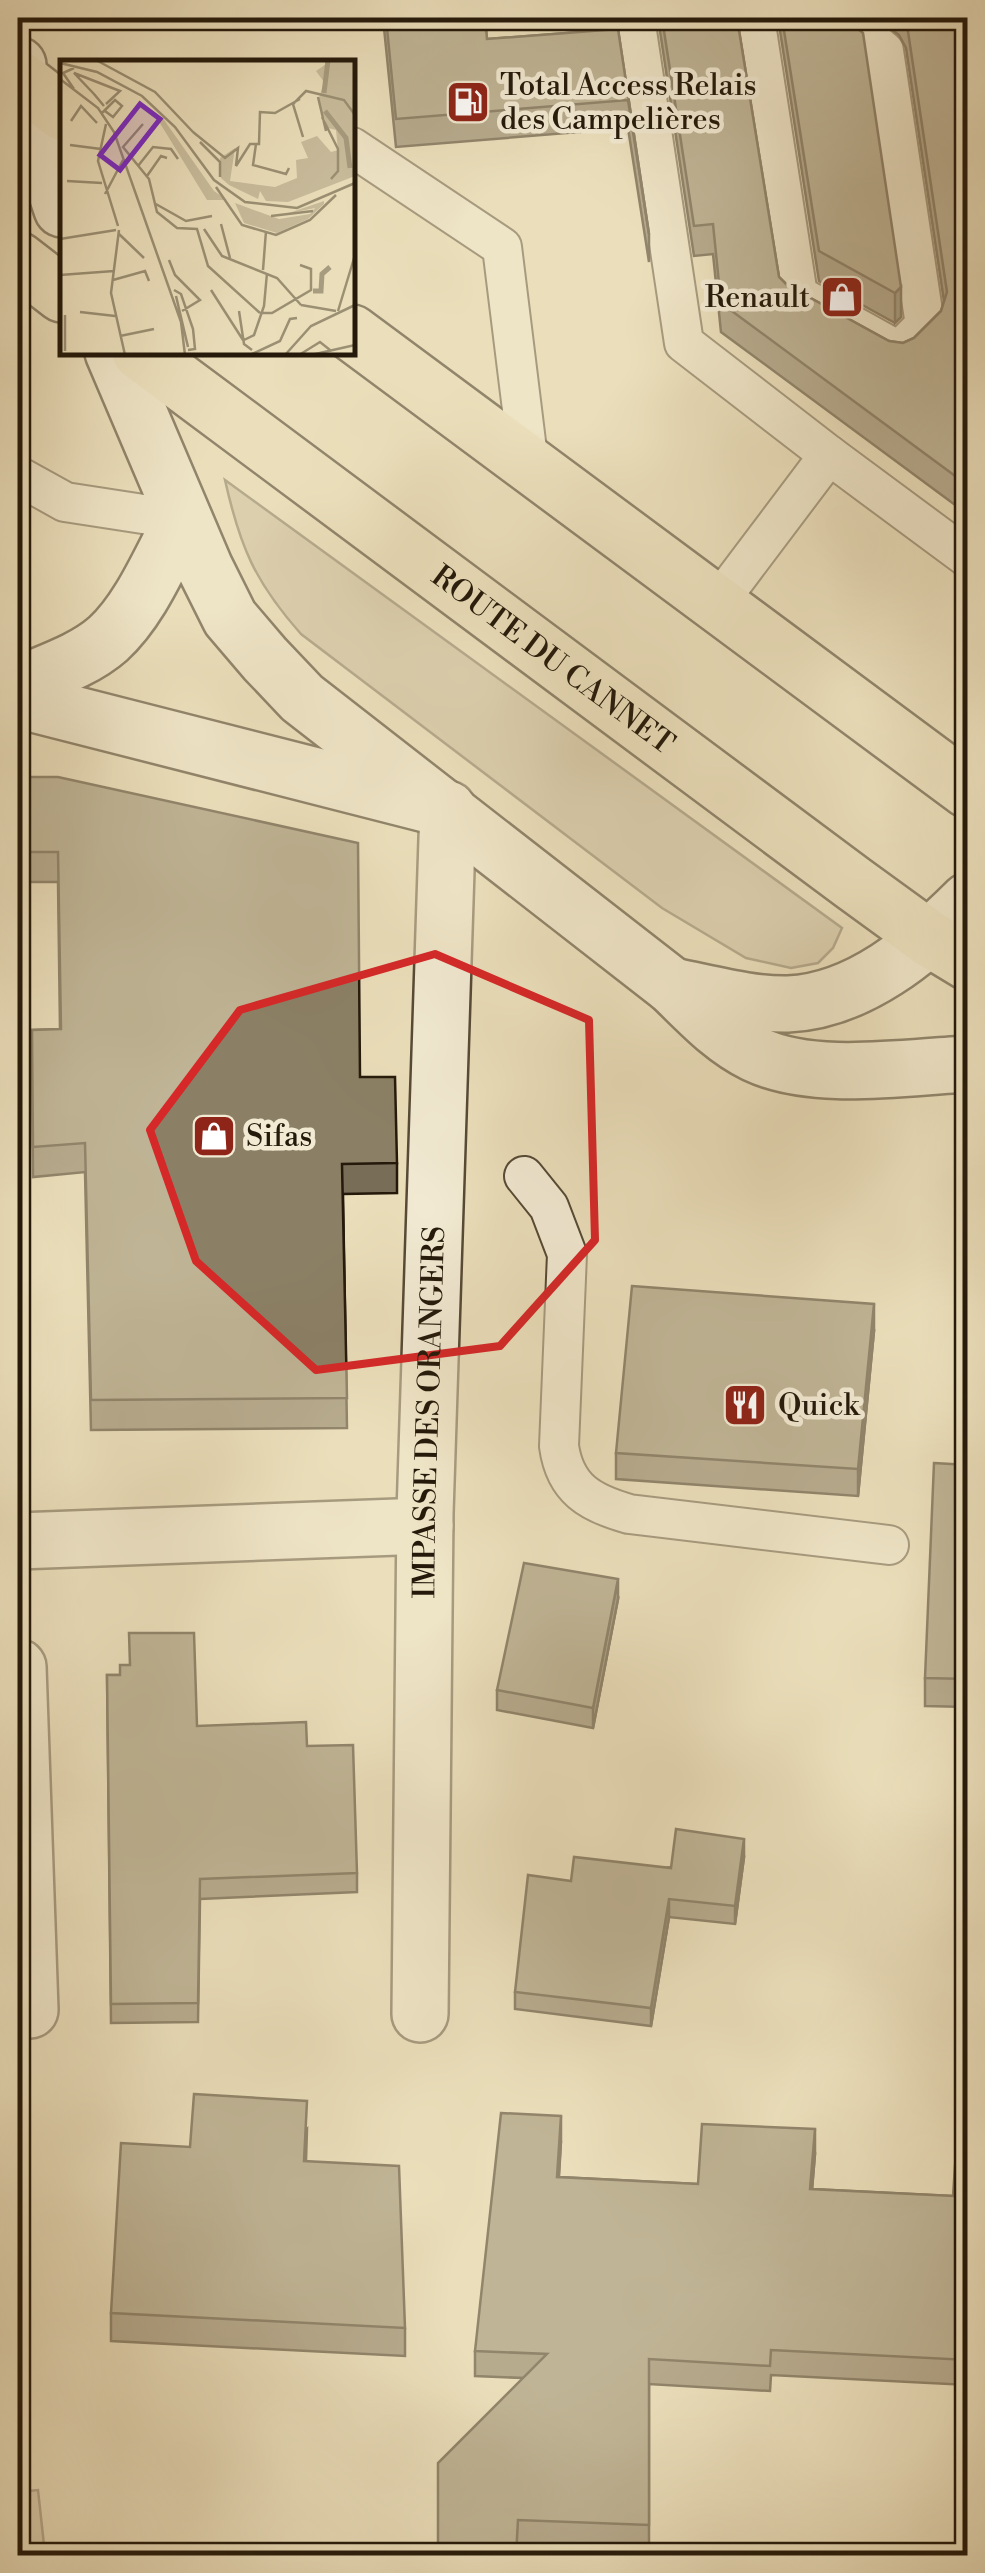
<svg xmlns="http://www.w3.org/2000/svg" width="985" height="2573" font-family="'Libre Bodoni',serif">
<rect width="100%" height="100%" fill="#ebdfbb"/>
<filter id="stains"><feTurbulence type="fractalNoise" baseFrequency=".002" numOctaves="4"/><feColorMatrix values="0 0 0 0 .2 0 0 0 0 .09 0 0 0 0 .02 0 0 0 .5 -.17"/></filter>
<radialGradient id="worn" r=".72"><stop offset=".6" stop-color="#630" stop-opacity="0"/><stop offset="1" stop-color="#630" stop-opacity=".3"/></radialGradient>
<g fill="#c9bd9d" stroke="#766b54" stroke-width="2.5">
<path d="M 225,480 L 842,928 L 833,948 L 818,963 L 791,968 L 746,958 L 662,908 L 301,634 C 255,582 240,547 225,480 Z"/>
<polygon points="38,2490 44,2545 41,2555 18,2555 18,2492"/>
</g>
<g fill="none" stroke-linecap="round" stroke-linejoin="round">
<g stroke="#564a36" stroke-width="42">
<g id="lane">
<polyline points="635,18 684,343 829,455"/>
<polyline points="755,18 798,295 899,351 925,325 884,51 844,18"/>
<polyline points="352,147 502,247 529,466"/>
<polyline points="18,476 65,502 182,520"/>
<polyline points="716,605 829,455 968,558"/>
<path d="M 524,1176 L 549,1207 L 567,1254 L 559,1446 C 565,1489 590,1503 629,1514 L 889,1545"/>
</g>
</g>
<g stroke="#564a36" stroke-width="60">
<g id="street">
<polyline points="18,1541 425,1526"/>
<polyline points="18,1667 30,2010"/>
<path id="s1" d="M 420,2014 L 425,1513 L 448,809"/>
</g>
</g>
<g stroke="#24190a" stroke-width="60">
<g id="secondary">
<polyline points="18,65 18,78 62,209"/>
<path d="M 113,352 L 205,568 L 230,618 L 265,659 L 302,698 L 672,986 C 698,1011 722,1038 755,1054 C 813,1082 904,1067 968,1064"/>
<path d="M 18,685 C 47,672 83,661 108,639 C 141,609 161,558 182,520"/>
<polyline points="18,700 426,804"/>
<path d="M 672,986 C 709,993 751,1005 788,1004 C 859,1001 920,949 968,901"/>
</g>
</g>
<g stroke="#24190a" stroke-width="60">
<g id="primary">
<polyline points="18,78 62,112"/>
<polyline points="18,260 62,294"/>
<polyline points="352,333 968,790"/>
<path id="s2" d="M 140,352 L 853,883 L 930,939 L 968,962"/>
</g>
</g>
<use href="#lane" stroke="#f2ead3" stroke-width="38"/>
<use href="#street" stroke="#f2ead3" stroke-width="55"/>
<use href="#secondary" stroke="#f2ead3" stroke-width="55"/>
<use href="#primary" stroke="#ebdfbb" stroke-width="55"/>
</g>
<g fill="#786e58" stroke="#24190a" stroke-width="2.5">
<polygon points="383,18 485,18 487,39 618,29 649,234 649,262 628,128 396,147"/>
<polygon points="658,18 737,18 779,277 787,285 889,341 903,343 914,338 941,311 944,301 906,48 899,35 877,18 968,18 968,503 962,510 721,332 713,254 694,256"/>
<polygon points="778,18 844,18 901,317 895,323 819,281"/>
<polygon points="23,777 360,1077 397,1163 397,1193 343,1194 347,1428 91,1430 85,1172 33,1177 32,1030 60,1029 58,882 22,882"/>
<polygon points="874,1331 858,1496 616,1479 616,1453"/>
<polygon points="968,1465 968,1707 925,1706 925,1678"/>
<polygon points="618,1599 593,1728 497,1710 497,1690"/>
<polygon points="107,1675 120,1675 197,1726 307,1746 357,1873 357,1892 200,1899 198,2022 111,2023"/>
<polygon points="744,1857 735,1924 669,1917 651,2026 515,2009 515,1992 571,1881"/>
<polygon points="307,2129 306,2161 405,2328 405,2356 111,2341 111,2313"/>
<polygon points="968,2136 968,2385 771,2375 770,2391 649,2384 649,2550 518,2545 438,2556 523,2378 475,2376 475,2351 561,2141 559,2177 698,2184 815,2154 812,2189 953,2196"/>
</g>
<g fill="#615a47" stroke="#24190a" stroke-width="2.5">
<polygon points="901,287 901,317 895,323 895,293"/>
<polygon points="968,474 968,503 962,510 962,481"/>
<polygon points="874,1304 874,1331 858,1496 858,1469"/>
<polygon points="618,1579 618,1599 593,1728 593,1708"/>
<polygon points="744,1839 744,1857 735,1924 735,1906"/>
<polygon points="669,1899 669,1917 651,2026 651,2008"/>
<polygon points="561,2116 561,2141 557,2201 557,2177"/>
<polygon points="815,2129 815,2154 810,2214 810,2189"/>
</g>
<g fill="#8b8066" stroke="#24190a" stroke-width="2.5">
<polygon points="386,18 485,18 487,39 618,29 649,234 628,100 396,119"/>
<polygon points="662,18 737,18 779,277 787,285 889,341 903,343 914,338 941,311 947,292 906,18 968,18 968,474 962,481 721,303 713,224 694,226"/>
<polygon points="782,18 844,18 863,33 901,287 895,293 819,251"/>
<polygon points="23,777 58,777 358,843 360,1077 395,1077 397,1163 342,1164 347,1398 91,1400 85,1143 33,1147 32,1030 61,1029 58,852 22,852"/>
<polygon points="632,1286 874,1304 858,1469 616,1453"/>
<polygon points="934,1463 968,1465 968,1679 925,1678"/>
<polygon points="524,1563 618,1579 593,1708 497,1690"/>
<polygon points="129,1633 194,1633 197,1726 306,1722 307,1746 353,1745 357,1873 200,1879 198,2003 111,2004 107,1675 120,1675 120,1665 130,1665"/>
<polygon points="676,1829 744,1839 735,1906 669,1899 651,2008 515,1992 528,1875 571,1881 574,1857 671,1868"/>
<polygon points="194,2094 307,2101 304,2161 399,2166 405,2328 111,2313 121,2143 190,2147"/>
<polygon points="501,2113 561,2116 557,2177 698,2184 702,2124 815,2129 810,2189 953,2196 957,2136 968,2136 968,2360 771,2350 770,2366 649,2359 649,2525 518,2520 516,2556 438,2556 438,2463 547,2354 475,2351"/>
</g>
<path d="M0 0H985V2573H0ZM 435,954 L 589,1020 L 595,1240 L 500,1346 L 316,1370 L 196,1261 L 150,1130 L 240,1010 Z" fill="#ebdfbb" fill-opacity=".55" fill-rule="evenodd"/>
<path fill="none" stroke="#d62828" stroke-width="8" stroke-linejoin="round" d="M 435,954 L 589,1020 L 595,1240 L 500,1346 L 316,1370 L 196,1261 L 150,1130 L 240,1010 Z"/>
<defs>
<g id="fuel-square" transform="scale(2.25)"><rect x="-9" y="-9" width="18" height="18" rx="4" fill="#8f2418" stroke="#f2ead3"/><path d="M-5.5-6h7V0h2V4h1.3V-2.5L3-4.5l.8-.8L6-3V5H2.5V1h-1V6h-7ZM-4.2-4.7v3.2H.2V-4.7Z" fill="#fff"/></g>
<g id="shop-square" transform="scale(2.25)"><rect x="-9" y="-9" width="18" height="18" rx="4" fill="#8f2418" stroke="#f2ead3"/><path d="M-5-2.5h2.3a2.7 3.5 0 0 1 5.4 0H5L5.5 6h-11ZM-1.5-2.5h3a1.5 2.3 0 0 0-3 0Z" fill="#fff"/></g>
<g id="restaurant-square" transform="scale(2.25)"><rect x="-9" y="-9" width="18" height="18" rx="4" fill="#8f2418" stroke="#f2ead3"/><path d="M-5-6h1v4h1v-4h1v4h1v-4h1v5L-1.5 .5V6h-2V.5L-5-1ZM5-6V6H3V1.5H1.5Q1.5-4 5-6Z" fill="#fff"/></g>
</defs>
<g fill-rule="evenodd">
<use href="#fuel-square" x="468" y="102"/>
<use href="#shop-square" x="842" y="297"/>
<use href="#shop-square" x="214" y="1136"/>
<use href="#restaurant-square" x="745" y="1405"/>
</g>
<g text-anchor="middle" stroke-width="9" stroke-linejoin="round" paint-order="stroke">
<g font-size="30" fill="#24190a" stroke="#f2ead3" text-anchor="start">
<text x="500" y="95">Total Access Relais<tspan x="500" dy="34">des Campelières</tspan></text>
<text x="810" y="307" text-anchor="end">Renault</text>
<text x="246" y="1146">Sifas</text>
<text x="778" y="1415">Quick</text>
</g>
<g font-size="30" fill="#24190a" stroke="#f2ead3">
<text dy="10" stroke="none"><textPath href="#s2" startOffset="515">ROUTE DU CANNET</textPath></text>
<text dy="10" stroke="none"><textPath href="#s1" startOffset="602">IMPASSE DES ORANGERS</textPath></text>
</g>
</g>
<g transform="translate(60 60)">
<rect width="295" height="295" fill="#ebdfbb"/>
<path d="M 272,0 L 295,0 L 295,116 L 228,142 L 206,141 L 200,131 L 198,139 L 169,125 L 161,118 L 160,98 L 175,88 L 170,121 L 215,127 L 237,118 L 236,100 L 248,98 L 241,82 L 257,76 L 271,92 L 278,90 L 276,70 L 268,68 L 258,41 L 264,22 L 256,11 ZM 102,57 L 154,131 L 167,140 L 147,140 L 98,60 ZM 264,141 L 264,144 L 248,159 L 217,173 L 184,163 L 175,143 L 219,159 L 250,154 L 255,148 L 226,154 Z" fill="#c9bd9d"/>
<path fill="none" stroke="#a79c7f" stroke-width="5" d="M 264,33 L 268,0M 265,51 L 286,78 L 290,108M 253,231 L 261,231 L 262,214 L 270,207"/>
<path fill="none" stroke="#9b9074" stroke-width="2.5" d="M 36,0 L 95,32 L 133,72M 0,3 L 37,12 L 82,36 L 115,67 L 154,120 L 185,142 L 237,148 L 295,123M 0,19 L 38,48 L 54,72 L 121,262 L 125,295M 14,29 L 3,13 L 14,8M 34,34 L 14,13 L 60,31 L 46,44M 258,37 L 266,71M 44,46 L 34,34 L 44,46M 42,53 L 55,40 L 62,46 L 53,57 L 45,51M 262,57 L 278,89 L 278,111 L 271,119M 11,61 L 21,46 L 37,63M 46,64 L 38,101 L 58,166M 83,64 L 63,87 L 89,119 L 97,152 L 117,168 L 137,169 L 148,206 L 200,253M 133,72 L 165,98 L 178,88 L 176,106 L 190,84 L 199,84 L 200,52 L 215,53 L 240,39M 243,77 L 233,44 L 246,31 L 284,40 L 295,55M 140,82 L 160,102 L 160,117M 196,84 L 193,105 L 226,114 L 229,108M 10,85 L 41,89M 71,96 L 90,70M 78,106 L 93,87 L 111,89 L 118,99M 87,116 L 101,96 L 107,98M 7,121 L 42,123M 156,127 L 182,165 L 216,175 L 250,160 L 276,135M 45,134 L 63,100M 94,143 L 126,161 L 152,156M 211,156 L 253,151M 161,164 L 170,198M 144,169 L 162,196 L 217,218 L 241,245M 59,170 L 51,233 L 65,295M 59,174 L 84,198M 0,179 L 56,170M 109,200 L 115,215 L 140,240 L 122,251M 203,210 L 206,171M 0,215 L 54,211M 53,220 L 85,211 L 89,221M 114,230 L 121,234 L 133,269 L 135,289 L 128,290M 151,230 L 183,280M 116,236 L 128,287M 241,245 L 276,251M 179,251 L 184,284 L 192,290M 278,251 L 295,195M 20,252 L 55,256M 200,253 L 212,253 L 251,230 L 251,209 L 240,205M 60,276 L 94,269M 184,280 L 194,275 L 204,246 L 207,213M 5,291 L 5,255M 190,295 L 220,281 L 230,259 L 237,258M 225,295 L 251,266 L 295,245M 239,295 L 260,282 L 270,290M 251,295 L 295,285"/>
<path fill="#7b2cbf" fill-opacity="0.15" stroke="#7b2cbf" stroke-width="5" d="M 80,44 L 100,59 L 60,110 L 40,95 Z"/>
<rect width="295" height="295" fill="none" stroke="#24190a" stroke-width="5"/>
</g>
<rect width="985" height="2573" fill="none" stroke="#ebdfbb" stroke-width="60"/>
<rect x="20" y="20" width="945" height="2533" fill="none" stroke="#24190a" stroke-width="5"/>
<rect x="30" y="30" width="925" height="2513" fill="none" stroke="#24190a" stroke-width="2.5"/>
<rect width="100%" height="100%" filter="url(#stains)"/>
<rect width="100%" height="100%" fill="url(#worn)"/>
</svg>
